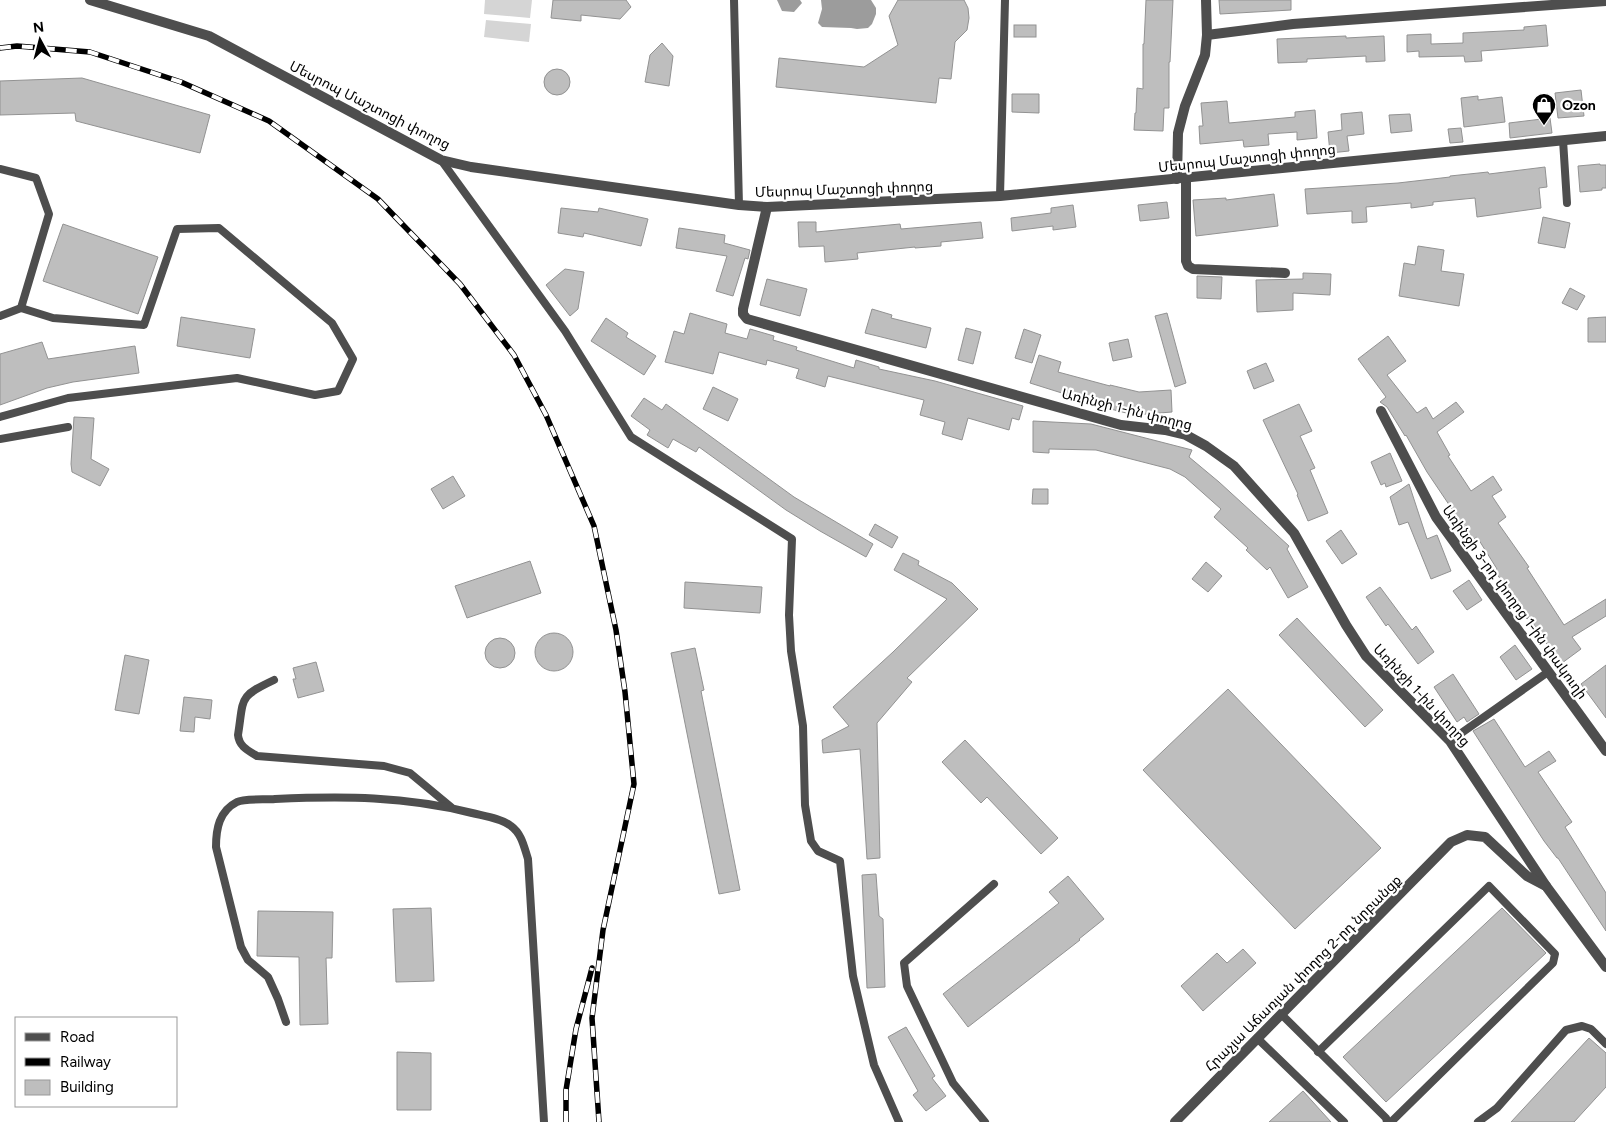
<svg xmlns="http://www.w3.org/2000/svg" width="1606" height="1122" font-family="Figtree,'Noto Sans Armenian',sans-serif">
<rect width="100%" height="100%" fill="#fff"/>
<g fill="#d5d5d5">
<polygon points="485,0 532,0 530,18 484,14"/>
<polygon points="486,20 531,24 529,42 484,37"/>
</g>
<g fill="#9c9c9c">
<polygon points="777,0 800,0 802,3 794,12 782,11"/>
<polygon points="821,0 871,0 876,8 876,14 872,24 868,28 857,29 851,28 822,27 818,23 822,9"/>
</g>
<g fill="#bebebe" stroke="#929292">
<polygon points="553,0 626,0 631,7 620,19 581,15 581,21 551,18"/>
<polygon points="898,0 964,0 968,8 969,18 967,30 955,42 951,79 939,78 936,103 776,87 779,58 864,67 898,45 889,16"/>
<polygon points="1146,0 1173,0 1170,62 1169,62 1169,108 1164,108 1163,131 1134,130 1135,113 1136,113 1137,88 1143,89 1143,44 1144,44"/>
<polygon points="1219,0 1291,0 1291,10 1220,14"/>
<rect x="1014" y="25" width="22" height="12"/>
<polygon points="1546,25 1548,46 1481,51 1482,61 1465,62 1464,56 1419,57 1419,51 1407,52 1407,35 1431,34 1431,44 1463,43 1463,33 1524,30 1524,27"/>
<polygon points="1346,36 1346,38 1384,36 1385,61 1366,62 1366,56 1307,59 1307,62 1278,63 1277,39"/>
<polygon points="662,43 673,56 669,86 645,82 650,55"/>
<circle cx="557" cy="82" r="13"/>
<polygon points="82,78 210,115 200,153 76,121 75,113 0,115 0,81"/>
<polygon points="1581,90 1584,116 1558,118 1555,93"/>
<polygon points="1012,94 1039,94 1039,113 1012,112"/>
<polygon points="1478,96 1478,100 1502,97 1505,122 1464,127 1461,98"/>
<polygon points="1227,101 1229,123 1295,117 1295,112 1315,110 1317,138 1297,140 1297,132 1268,134 1269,145 1244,147 1243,140 1200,144 1199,126 1203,126 1201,103"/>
<polygon points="1362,112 1364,134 1347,136 1349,151 1330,153 1328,132 1342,130 1341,114"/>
<polygon points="1410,114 1412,131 1391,133 1389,115"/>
<polygon points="1550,118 1552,133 1510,138 1509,123"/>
<polygon points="1461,128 1463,142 1450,143 1448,129"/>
<polygon points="1600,164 1600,165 1606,165 1606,188 1602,188 1602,190 1580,192 1578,166"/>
<polygon points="1545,167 1547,187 1539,188 1541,208 1477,217 1475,198 1433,202 1433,205 1411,208 1411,203 1366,207 1367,222 1352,223 1352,211 1307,214 1305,189 1398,183 1450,177 1450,176 1488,172 1489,174"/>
<polygon points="1274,194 1278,226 1196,236 1193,200 1226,198 1226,200"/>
<polygon points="1167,202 1169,218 1140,221 1138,205"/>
<polygon points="1073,205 1076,227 1053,230 1053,226 1012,231 1011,218 1051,213 1051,208"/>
<polygon points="561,208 598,212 599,208 648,219 641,246 584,233 583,237 558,233"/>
<polygon points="1543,217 1570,223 1565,248 1538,243"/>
<polygon points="798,222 816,222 816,232 900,224 901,229 981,222 983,238 941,242 941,246 915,248 915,247 857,253 858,259 825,262 824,246 799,247"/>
<polygon points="63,224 158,257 138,314 43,281"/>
<polygon points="679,228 725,235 724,243 750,250 748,259 745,258 733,296 716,291 727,256 676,248"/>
<polygon points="1418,246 1444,250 1441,271 1464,274 1459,306 1399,296 1404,263 1415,265"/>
<polygon points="565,269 584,272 578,309 570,316 546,285"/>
<polygon points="1303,273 1331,274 1330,295 1293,293 1293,310 1257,312 1256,280 1303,279"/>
<polygon points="1197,276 1222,277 1221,299 1197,298"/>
<polygon points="767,279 807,289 800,316 760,305"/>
<polygon points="1570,288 1585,296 1577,310 1562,303"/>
<polygon points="872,309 892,315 891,318 931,328 926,348 865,333"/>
<polygon points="690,313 727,324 725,333 747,339 750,329 774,336 773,340 797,347 796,350 854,368 856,360 879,367 879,369 935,381 1023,406 1019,420 1012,418 1009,430 968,418 962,440 942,434 945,422 920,415 924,400 828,376 825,387 796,378 799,369 767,360 766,365 719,352 713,374 665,362 674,331 684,334"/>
<polygon points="1167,313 1186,383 1175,387 1155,316"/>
<polygon points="181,317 255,329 250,358 177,346"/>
<polygon points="1606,317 1606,342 1588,342 1588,318"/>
<polygon points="606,318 628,333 626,337 656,356 644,375 591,341"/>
<polygon points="966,328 981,332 973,364 958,360"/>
<polygon points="1024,329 1041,335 1032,363 1015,358"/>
<polygon points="1388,336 1406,361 1387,375 1417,413 1426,407 1433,419 1456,402 1464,412 1437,432 1450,455 1448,456 1471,491 1493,476 1502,490 1492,496 1506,517 1498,523 1529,567 1527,568 1564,625 1606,599 1606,616 1572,637 1581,649 1562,663 1546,643 1529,617 1527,619 1495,571 1497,569 1477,537 1474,539 1458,518 1427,472 1406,435 1405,436 1387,407 1380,402 1386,397 1358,359"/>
<polygon points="1128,339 1132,357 1113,361 1109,343"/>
<polygon points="42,342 48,359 135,346 139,373 73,382 47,388 0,405 0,354"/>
<polygon points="1039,355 1061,362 1058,372 1110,386 1110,385 1139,392 1171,390 1172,412 1134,415 1064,397 1065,394 1030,383"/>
<polygon points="1266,363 1274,381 1254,389 1247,371"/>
<polygon points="713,387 738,399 728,421 703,409"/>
<polygon points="644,398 662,410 666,404 794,497 873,544 866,557 820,531 786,510 699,447 696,452 673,439 668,448 647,435 650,430 631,416"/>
<polygon points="1299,404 1312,431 1300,436 1315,468 1310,470 1328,513 1308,521 1297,495 1298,494 1263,420"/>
<polygon points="74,417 94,418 91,459 109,469 100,486 72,472 71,464"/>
<polygon points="1033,421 1091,424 1192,450 1189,457 1219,482 1289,546 1287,549 1308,587 1288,598 1270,567 1267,570 1246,550 1248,548 1214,517 1221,509 1185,477 1170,469 1096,450 1049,449 1049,453 1033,452"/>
<polygon points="1390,453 1402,481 1386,487 1385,483 1381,485 1371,462"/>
<polygon points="453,476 465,496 443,509 431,489"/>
<polygon points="1409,484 1427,539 1437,535 1451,571 1431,579 1408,522 1399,525 1390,497"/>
<polygon points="1033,489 1048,489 1048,504 1032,504"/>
<polygon points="875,524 898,537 892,548 869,535"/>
<polygon points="1341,530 1357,554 1342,564 1326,541"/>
<polygon points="903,553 919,561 918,565 952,583 978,609 907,678 912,682 877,723 880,858 867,859 860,749 823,753 822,740 849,726 833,707 893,652 947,599 894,570"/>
<polygon points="530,561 541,593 467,618 455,586"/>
<polygon points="1206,562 1222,576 1208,592 1192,579"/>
<polygon points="1469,580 1482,600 1467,610 1453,591"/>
<polygon points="685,582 762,587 760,613 684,608"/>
<polygon points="1380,587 1412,630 1416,626 1434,652 1418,664 1388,624 1386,626 1366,597"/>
<polygon points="1297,618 1383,710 1365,727 1279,635"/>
<circle cx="554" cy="652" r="19"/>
<circle cx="500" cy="653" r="15"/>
<polygon points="1515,645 1532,669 1516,680 1500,657"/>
<polygon points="695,648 704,690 701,691 740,890 719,894 671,653"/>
<polygon points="125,655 149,660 139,714 115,710"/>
<polygon points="316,662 324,691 298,698 293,679 296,679 293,668"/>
<polygon points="1606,665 1606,718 1581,684"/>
<polygon points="1453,674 1479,714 1467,722 1464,717 1457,722 1434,687"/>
<polygon points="1228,689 1381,848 1295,929 1143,770"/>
<polygon points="184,697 212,700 210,719 195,717 194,732 180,731"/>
<polygon points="1494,719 1525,767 1549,751 1556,761 1538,772 1572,822 1565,827 1606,893 1606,931 1558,858 1557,858 1544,841 1473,731"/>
<polygon points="965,740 1058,838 1041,854 987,797 981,803 942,762"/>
<polygon points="876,874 879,916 883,919 885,987 867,988 862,875"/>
<polygon points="1068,876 1104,919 1079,939 1080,940 968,1027 943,994 1059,903 1049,892"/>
<polygon points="431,908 434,981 396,982 393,909"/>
<polygon points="1502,908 1546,953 1386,1102 1343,1057"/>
<polygon points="258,911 333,912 332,958 326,958 328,1024 300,1025 299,957 257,956"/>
<polygon points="1243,949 1256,963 1203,1011 1181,986 1217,953 1227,963"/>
<polygon points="906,1027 935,1076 932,1078 946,1096 926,1111 913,1095 918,1091 888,1037"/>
<polygon points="1589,1038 1606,1053 1606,1087 1574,1122 1511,1122"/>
<polygon points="397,1052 431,1053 431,1110 397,1110"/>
<polygon points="1303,1091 1331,1122 1269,1122"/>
</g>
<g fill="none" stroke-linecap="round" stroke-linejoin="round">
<g stroke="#4e4e4e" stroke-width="8">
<polyline points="734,0 739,205"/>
<polyline points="1563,140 1567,203"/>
<polyline points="441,160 565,331 631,437 792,539 789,615 791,651 803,726 805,805 811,841 818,851 840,861 853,976 874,1065 899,1122"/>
<polyline points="0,169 36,178 49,214 21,308 53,318 144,325 177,229 219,228 332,323 353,359 338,391 315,395 237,378 68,398 0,417"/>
<polyline points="1000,196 1005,0"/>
<polyline points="0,316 21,308"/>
<polyline points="0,439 68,427"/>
<path d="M 274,680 C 238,697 244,697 238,735 C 239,746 247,750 257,756 L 384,766 L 410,773 L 451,807"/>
<polyline points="1450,741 1548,672"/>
<polyline points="1281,1014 1386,1118 1387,1122"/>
<path d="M 286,1022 L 278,999 L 268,977 L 248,960 L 241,947 L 216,847 C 216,829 219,811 237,802 C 244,798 266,800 275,799 C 343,796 405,796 472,813 C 484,816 501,818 511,826 C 522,834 524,847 528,859 L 544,1122"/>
<polyline points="1257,1038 1344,1122"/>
<polyline points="1318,1052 1489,886 1555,954 1553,963 1391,1122"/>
<polyline points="985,1122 953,1083 907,986 904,963 994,884"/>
<polyline points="1478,1122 1497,1108 1566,1030 1582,1026 1591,1029 1606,1044"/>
</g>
<g stroke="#4e4e4e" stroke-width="10">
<polyline points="1206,0 1207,35"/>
<polyline points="1186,178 1186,261 1188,266 1193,269 1285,273"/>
<polyline points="1177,179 1178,133 1185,106 1205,55 1207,35 1293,24 1606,1"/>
<polyline points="767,207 743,309 743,314 747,319 1121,425 1165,430 1186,435 1206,446 1234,466 1294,533 1346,625 1366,656 1450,741 1546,886"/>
<polyline points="1381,411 1436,517 1606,751"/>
</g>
<g stroke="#4e4e4e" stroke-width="10">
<polyline points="90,0 209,36 441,160 471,167 739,205 767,207 1000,196 1606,136"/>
<polyline points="1175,1122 1451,842 1467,835 1485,837 1527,876 1546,886 1606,967"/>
</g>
<g stroke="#000" stroke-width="5.5">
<g id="rail">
<polyline points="0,48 17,46 90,52 181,82 269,121 378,199 460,284 514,355 546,415 594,526 616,630 625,692 634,784 603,930 592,1018 599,1122"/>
<polyline points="566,1122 566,1090 576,1029 592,968"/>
</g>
</g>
<use href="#rail" stroke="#fff" stroke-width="4" stroke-dasharray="11" stroke-linecap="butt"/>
</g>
<defs>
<g id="shop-pin" transform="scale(1.25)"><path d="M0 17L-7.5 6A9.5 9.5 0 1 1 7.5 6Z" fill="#000" stroke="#fff"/><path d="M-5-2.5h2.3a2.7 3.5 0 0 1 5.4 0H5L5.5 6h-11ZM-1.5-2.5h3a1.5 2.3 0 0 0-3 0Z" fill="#fff"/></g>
</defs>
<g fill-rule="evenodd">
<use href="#shop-pin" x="1544" y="105"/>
</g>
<g text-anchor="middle" stroke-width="4.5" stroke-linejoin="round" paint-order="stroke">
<g font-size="14" fill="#000" stroke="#fff">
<text transform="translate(370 105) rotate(27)" y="5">Մեսրոպ Մաշտոցի փողոց</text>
<text transform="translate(1247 158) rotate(-6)" y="5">Մեսրոպ Մաշտոցի փողոց</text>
<text transform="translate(844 189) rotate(-2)" y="5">Մեսրոպ Մաշտոցի փողոց</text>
<text transform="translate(1127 409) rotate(14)" y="5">Առինջի 1-ին փողոց</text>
<text transform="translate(1515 602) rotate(54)" y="5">Առինջի 3-րդ փողոց 1-ին փակուղի</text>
<text transform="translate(1422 695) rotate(47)" y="5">Առինջի 1-ին փողոց</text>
<text transform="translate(1303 973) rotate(-45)" y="5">Հրաչյա Աճառյան փողոց 2-րդ նրբանցք</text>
</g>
<g font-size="14" font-weight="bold" fill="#000" stroke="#fff" text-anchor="start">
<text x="1562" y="110">Ozon</text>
</g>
</g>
<rect x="15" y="1017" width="162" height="90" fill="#ffffff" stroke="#999999"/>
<rect x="25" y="1033" width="25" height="8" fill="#4e4e4e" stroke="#999999"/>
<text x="60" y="1042" font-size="15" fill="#000000">Road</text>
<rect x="25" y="1058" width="25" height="8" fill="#000000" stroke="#999999"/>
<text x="60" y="1067" font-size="15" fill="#000000">Railway</text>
<rect x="25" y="1080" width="25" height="15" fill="#bebebe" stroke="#999999"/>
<text x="60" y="1092" font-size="15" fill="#000000">Building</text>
<g transform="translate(40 40) rotate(353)" stroke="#ffffff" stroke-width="4" paint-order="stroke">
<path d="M0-4L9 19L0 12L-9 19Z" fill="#000000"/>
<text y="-8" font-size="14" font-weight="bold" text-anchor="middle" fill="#000000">N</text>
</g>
</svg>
